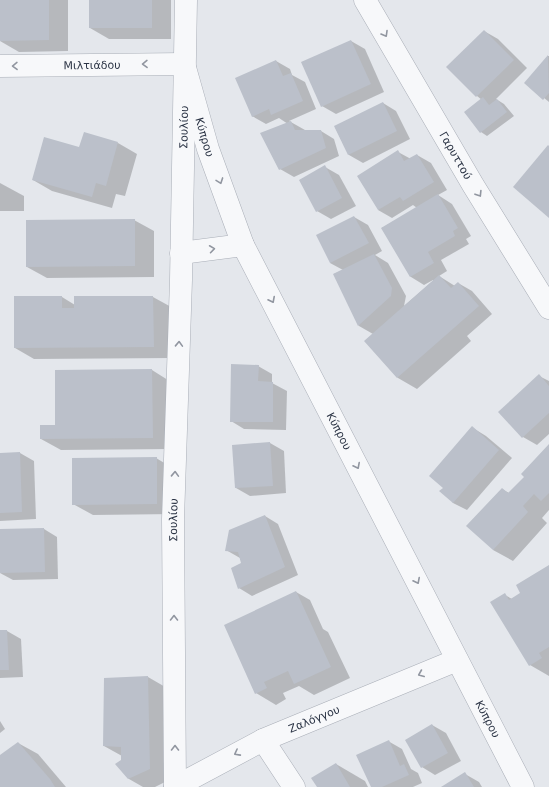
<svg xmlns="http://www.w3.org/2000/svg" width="549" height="787" font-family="'DejaVu Sans',sans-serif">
<rect width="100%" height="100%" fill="#e4e7ec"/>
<g fill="#0003">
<polygon points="0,0 68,0 68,51 19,52 0,41"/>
<polygon points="90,0 171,0 171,39 109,39 90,28"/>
<polygon points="484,31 498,39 527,68 496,99 504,104 514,116 487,136 481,132 482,100 477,96 448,67"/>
<polygon points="351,41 365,49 384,92 336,114 322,106"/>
<polygon points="548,56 549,56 549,102 526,83"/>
<polygon points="276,61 290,69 292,75 305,82 316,109 289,121 305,130 321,131 334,139 339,156 294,177 280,169 288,124 279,118 266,124 252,116"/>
<polygon points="383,103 396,111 410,139 363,163 349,155 335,127"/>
<polygon points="118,143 137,154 125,196 116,194 112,208 52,191 33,180 80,148"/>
<polygon points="398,152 411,159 417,155 431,163 447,190 438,195 452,204 471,236 466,239 469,244 441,260 447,271 439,276 455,286 458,283 472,291 492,314 467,336 471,341 417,389 398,378 366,341 373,334 359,326 334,274 343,270 330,263 354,217 368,225 382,251 375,255 388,263 406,296 404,306 433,281 433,280 424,285 411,277 382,228 417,208 413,205 392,218 378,210"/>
<polygon points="325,167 339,175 356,206 331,219 317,211 300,180"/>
<polygon points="0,183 24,196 24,211 0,211"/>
<polygon points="134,220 154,231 154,277 47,278 27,267"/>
<polygon points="62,297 75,305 75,297 153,297 173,308 173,358 34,359 15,348"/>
<polygon points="258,366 272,374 272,383 287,391 286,430 244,429 231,421"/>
<polygon points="152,370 171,382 172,449 61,450 41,439 56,426 56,371"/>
<polygon points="539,376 549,381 549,434 537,445 523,437 500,412"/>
<polygon points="473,428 486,436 512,458 467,510 453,503 444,487"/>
<polygon points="270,443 284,451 286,493 250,496 236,488"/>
<polygon points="549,445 549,510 542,518 547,523 513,561 493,550 502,489 509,493 525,477"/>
<polygon points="20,453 34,461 36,519 0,521 0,454"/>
<polygon points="156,458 176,470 176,514 93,515 73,504"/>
<polygon points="265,516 278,524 298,575 252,596 239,588 242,563 240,558 226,550"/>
<polygon points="44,529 57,537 58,579 13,580 0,573 0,530"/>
<polygon points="549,566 549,676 530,665 505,595 512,599 522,593"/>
<polygon points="296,592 310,600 323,629 328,632 350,678 314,695 299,686 283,693 286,699 276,705 256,693"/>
<polygon points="0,631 7,631 21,639 23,677 0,678"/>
<polygon points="148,677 167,688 169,780 155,787 143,787 129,779 117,764 122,760 122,756 104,746 105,679"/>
<polygon points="0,721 5,729 0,733"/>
<polygon points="432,725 446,733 461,761 435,775 422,767"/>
<polygon points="388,741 402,749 411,769 418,773 422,783 413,787 372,787"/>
<polygon points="18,743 38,754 66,787 0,787 0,757"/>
<polygon points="336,764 365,781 368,787 318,787"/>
<polygon points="465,774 479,782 482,787 443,787"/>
</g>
<g fill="#bbc0ca">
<polygon points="0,0 49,0 49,40 0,41"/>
<rect x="89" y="0" width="63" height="28"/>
<polygon points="484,30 514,60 476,97 446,67"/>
<polygon points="351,40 371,84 321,107 301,62"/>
<polygon points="548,55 549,93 543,100 524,83"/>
<polygon points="276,60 283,76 291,73 303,101 271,115 269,109 252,117 235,78"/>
<polygon points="483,97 489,105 497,99 507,112 480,133 464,112"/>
<polygon points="383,102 397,131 348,155 334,126"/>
<polygon points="291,121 295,130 321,130 326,148 279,170 260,133"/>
<polygon points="84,132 118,142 106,186 96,183 92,197 32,180 44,137 79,147"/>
<polygon points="548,145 549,146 549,218 513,187"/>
<polygon points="398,150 404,161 417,154 434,182 403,201 400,197 378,210 357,176"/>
<polygon points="325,165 342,198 316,212 299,180"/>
<polygon points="438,194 458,228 453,231 455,236 428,252 434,263 410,277 381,228"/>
<polygon points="354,216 369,243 330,263 316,235"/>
<polygon points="135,219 135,266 26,267 26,220"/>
<polygon points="374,254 392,288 391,296 358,326 333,274"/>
<polygon points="439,275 451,288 458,282 479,306 397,378 364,341"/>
<polygon points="14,296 62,296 62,308 74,308 74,296 153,296 154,347 14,348"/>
<polygon points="231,364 259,365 258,381 273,382 273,422 230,422"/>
<polygon points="152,369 153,438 40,439 40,425 55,425 55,370"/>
<polygon points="539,374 549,386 549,413 522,438 498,412"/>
<polygon points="472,426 499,450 453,503 439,491 443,488 429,476"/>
<polygon points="270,442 273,486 235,488 232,445"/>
<polygon points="549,444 549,493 541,501 534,494 523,506 528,512 493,550 466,526 502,488 508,493 524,477 521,474"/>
<polygon points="20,452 22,512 0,513 0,453"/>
<polygon points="157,457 157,504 72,505 72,458"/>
<polygon points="265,515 285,567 238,589 231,568 241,563 238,552 225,551 229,530"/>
<polygon points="44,528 45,572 0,573 0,529"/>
<polygon points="549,565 549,647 539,653 542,658 529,666 490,602 505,593 509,600 520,593 516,585"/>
<polygon points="296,591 331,667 294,684 288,671 264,682 267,688 255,694 224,625"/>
<polygon points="0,630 7,630 9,670 0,670"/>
<polygon points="148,676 150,769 128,779 115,764 121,760 121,747 103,746 104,678"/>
<polygon points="432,724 448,753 421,768 405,740"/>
<polygon points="389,740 400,766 404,764 409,775 382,787 371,787 356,755"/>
<polygon points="18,742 50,779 55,787 0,787 0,755"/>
<polygon points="336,763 350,787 317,787 311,778"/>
<polygon points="465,772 474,787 441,787"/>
</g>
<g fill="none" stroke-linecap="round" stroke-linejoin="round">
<g stroke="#a9aeb7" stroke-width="23">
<g id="minor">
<path id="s1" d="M 184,64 L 208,149 L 243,245 L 523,787"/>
<path id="s2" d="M 0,66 L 184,64"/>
<polyline points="181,253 243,245"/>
<polyline points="263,740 294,787"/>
<path id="s3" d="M 175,787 L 173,519 L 181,280 L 186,0"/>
</g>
</g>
<g stroke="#a9aeb7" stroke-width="23">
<g id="tertiary">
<path id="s4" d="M 365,0 L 473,185 L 549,308"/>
<path id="s5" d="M 175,787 L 263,740 L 457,660"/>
</g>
</g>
<use href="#minor" stroke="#f7f8fa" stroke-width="22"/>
<use href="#tertiary" stroke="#f7f8fa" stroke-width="22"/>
</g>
<defs><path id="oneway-chevron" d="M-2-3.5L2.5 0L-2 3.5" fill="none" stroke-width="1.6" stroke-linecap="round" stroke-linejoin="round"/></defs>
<g stroke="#9196a0">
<use href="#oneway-chevron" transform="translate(385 34) rotate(60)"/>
<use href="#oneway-chevron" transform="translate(145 64) rotate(179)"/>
<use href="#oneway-chevron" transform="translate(15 66) rotate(179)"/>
<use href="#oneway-chevron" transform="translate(220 181) rotate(70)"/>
<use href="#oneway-chevron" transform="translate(479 194) rotate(58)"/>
<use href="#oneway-chevron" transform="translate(212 249) rotate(-8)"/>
<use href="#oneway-chevron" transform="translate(272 300) rotate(63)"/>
<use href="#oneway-chevron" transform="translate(179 344) rotate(-88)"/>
<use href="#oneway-chevron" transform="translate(357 466) rotate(63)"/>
<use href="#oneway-chevron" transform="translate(175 474) rotate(-88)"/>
<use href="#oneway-chevron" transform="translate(417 581) rotate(63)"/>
<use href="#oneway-chevron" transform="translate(174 618) rotate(-90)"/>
<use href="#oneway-chevron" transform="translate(421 674) rotate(157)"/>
<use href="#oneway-chevron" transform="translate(175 748) rotate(-90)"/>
<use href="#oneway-chevron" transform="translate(237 753) rotate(152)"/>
</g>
<g text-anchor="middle" stroke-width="3.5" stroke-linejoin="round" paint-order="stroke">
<g font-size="11" fill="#2b3445" stroke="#f4f6f9">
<text dy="4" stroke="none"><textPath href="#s2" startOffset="92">Μιλτιάδου</textPath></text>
<text dy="4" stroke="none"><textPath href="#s3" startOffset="660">Σουλίου</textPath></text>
<text dy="4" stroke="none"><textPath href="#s1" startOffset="76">Κύπρου</textPath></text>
<text dy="4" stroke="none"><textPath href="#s4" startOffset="180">Γαρυττού</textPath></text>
<text dy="4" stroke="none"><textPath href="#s1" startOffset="400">Κύπρου</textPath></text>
<text dy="4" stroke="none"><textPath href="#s3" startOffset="267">Σουλίου</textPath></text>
<text dy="4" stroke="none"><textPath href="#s5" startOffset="155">Ζαλόγγου</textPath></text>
<text dy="4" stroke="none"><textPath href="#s1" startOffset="724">Κύπρου</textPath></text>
</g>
</g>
</svg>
